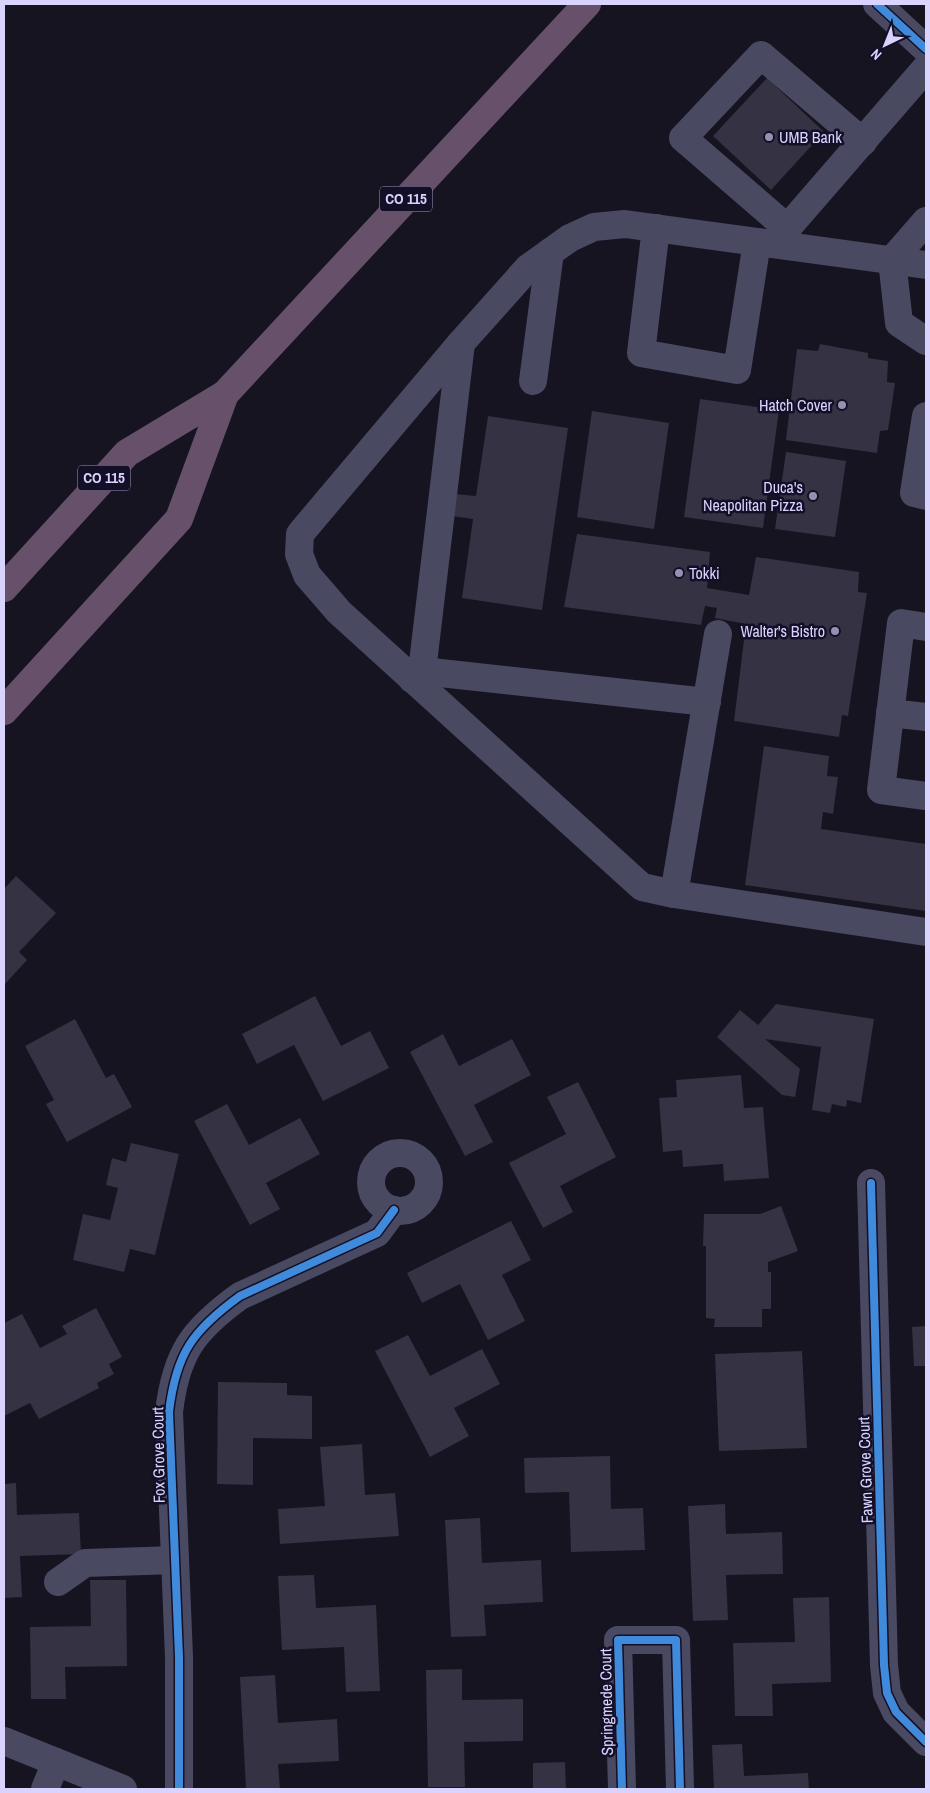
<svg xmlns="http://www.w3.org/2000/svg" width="930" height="1793" font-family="'Archivo Narrow',sans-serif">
<rect width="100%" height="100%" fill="#161421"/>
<g fill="#343243">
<polygon points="767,78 824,132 771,190 713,136"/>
<polygon points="820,344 868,353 868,358 888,361 887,382 895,383 888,430 880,431 877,453 786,440 797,349 818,351"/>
<polygon points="700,399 779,410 763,528 684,517"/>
<polygon points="592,411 669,423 654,529 577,517"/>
<polygon points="488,416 568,428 542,610 462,598 473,519 452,516 455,494 476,496"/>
<polygon points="786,452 846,461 835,537 775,529"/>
<polygon points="577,534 710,552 707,588 749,595 756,557 859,572 858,592 867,593 848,716 842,715 839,737 734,721 746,624 715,618 717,608 705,606 701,625 564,607"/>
<polygon points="764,746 829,756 827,776 838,777 833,814 823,812 821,829 926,844 926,911 745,885"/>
<polygon points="16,876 56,913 19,952 27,960 4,985 4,889"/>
<polygon points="315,996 341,1046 370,1031 389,1068 323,1101 294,1045 257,1064 242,1034"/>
<polygon points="776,1004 874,1019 861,1103 847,1100 846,1107 832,1104 830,1113 812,1110 821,1047 765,1039 800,1069 795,1097 782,1095 717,1037 740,1010 758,1025"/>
<polygon points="75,1019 106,1078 114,1074 132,1107 67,1142 46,1104 54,1100 25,1046"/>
<polygon points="443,1034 459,1066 512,1039 531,1075 474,1105 493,1142 465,1156 410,1052"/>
<polygon points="741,1075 744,1108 763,1107 769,1178 724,1181 723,1164 683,1167 682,1150 663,1152 659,1098 677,1097 676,1080"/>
<polygon points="578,1082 616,1157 560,1186 573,1212 543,1228 509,1163 566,1134 547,1097"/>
<polygon points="227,1104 249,1145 300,1118 320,1154 266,1183 280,1209 250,1225 194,1121"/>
<polygon points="131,1143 179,1154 155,1255 130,1249 124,1272 73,1260 83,1214 110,1220 118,1188 106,1185 112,1158 126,1162"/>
<polygon points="781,1206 798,1251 768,1262 768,1272 771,1272 771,1309 762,1309 762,1327 714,1327 715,1319 706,1318 706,1246 703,1246 704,1214 760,1214"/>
<polygon points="511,1221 531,1260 502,1275 525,1321 488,1340 460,1284 422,1303 407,1273"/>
<polygon points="96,1308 122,1357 109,1364 114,1374 97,1383 99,1388 39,1419 30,1403 4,1416 4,1323 22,1314 40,1348 67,1334 62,1326"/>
<polygon points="926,1326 926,1366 914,1366 912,1327"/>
<polygon points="408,1335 430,1376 482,1349 500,1384 454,1408 469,1436 430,1457 375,1351"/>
<polygon points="802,1351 807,1448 719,1451 715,1354"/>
<polygon points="218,1382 287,1383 287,1395 312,1396 312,1439 253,1438 253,1485 217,1484"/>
<polygon points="362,1444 365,1495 395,1493 399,1536 280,1544 278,1509 325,1506 320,1447"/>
<polygon points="610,1456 611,1509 643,1508 645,1550 571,1552 569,1492 525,1493 524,1458"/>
<polygon points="16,1483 17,1515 79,1513 81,1554 20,1556 22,1597 4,1598 4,1484"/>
<polygon points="725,1504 726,1534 782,1532 783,1574 726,1575 728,1620 693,1621 688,1506"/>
<polygon points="480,1518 482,1563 541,1560 543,1602 484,1605 486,1636 451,1637 445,1520"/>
<polygon points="314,1575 316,1608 376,1605 380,1691 346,1692 344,1647 282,1650 278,1576"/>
<polygon points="90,1580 126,1580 127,1666 65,1667 66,1699 31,1699 30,1627 91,1626"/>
<polygon points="829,1597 831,1682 772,1684 773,1716 735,1716 733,1643 795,1642 793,1598"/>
<polygon points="462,1669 462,1700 523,1699 523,1741 464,1742 465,1787 428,1787 426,1670"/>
<polygon points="275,1675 278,1723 337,1719 339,1761 278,1764 280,1789 246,1789 240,1677"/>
<polygon points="742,1744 744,1776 808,1773 809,1789 714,1789 712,1745"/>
<polygon points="565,1762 566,1789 533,1789 533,1763"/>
</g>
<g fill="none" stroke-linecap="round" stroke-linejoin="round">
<g stroke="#4a4962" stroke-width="28">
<polyline points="877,4 926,49"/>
<polyline points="926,221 892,260 899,323 926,341"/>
<polyline points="656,228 641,353 737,370 757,242"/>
<polyline points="787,228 683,138 761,55 863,142"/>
<polyline points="776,241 926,68"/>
<polyline points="926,265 625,224 594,227 570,238 528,268 461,343 300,534 299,554 307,575 339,612 642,887 674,894 926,932"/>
<polyline points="533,381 550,252"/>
<polyline points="926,416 914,493 926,496"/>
<polyline points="926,627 901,623 881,790 926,796"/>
<polyline points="422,671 461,343"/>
<polyline points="412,679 422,671 707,702"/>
<polyline points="890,713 926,717"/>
<polyline points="674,894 718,634"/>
<circle cx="400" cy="1182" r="29"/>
<polyline points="871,1183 884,1665 887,1693 896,1712 926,1742"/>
<polyline points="58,1582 85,1563 175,1560"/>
<polyline points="4,1741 123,1789"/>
<polyline points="45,1789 56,1762"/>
<path d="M 179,1789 L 179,1657 L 169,1412 C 176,1353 193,1330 240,1296 L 377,1233 L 394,1210"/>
<polyline points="622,1789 618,1640 676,1640 680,1789"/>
</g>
<g stroke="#67516a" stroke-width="28">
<polyline points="4,588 127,453 225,394 587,4"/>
<polyline points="4,711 179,519 225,394"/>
</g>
<g stroke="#130f26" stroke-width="11">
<g id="cycleway">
<polyline points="877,4 926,49"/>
<polyline points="871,1183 884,1665 887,1693 896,1712 926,1742"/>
<path d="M 179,1789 L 179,1657 L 169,1412 C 176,1353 193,1330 240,1296 L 377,1233 L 394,1210"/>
<polyline points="622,1789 618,1640 676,1640 680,1789"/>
</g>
</g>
<use href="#cycleway" stroke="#408adc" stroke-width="8"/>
</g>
<g fill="#9591b1" stroke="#130f26" stroke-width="2">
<circle cx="769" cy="137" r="5"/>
<circle cx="842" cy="405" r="5"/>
<circle cx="813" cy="496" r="5"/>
<circle cx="679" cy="573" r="5"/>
<circle cx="835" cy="631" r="5"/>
</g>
<g text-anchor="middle" stroke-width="5" stroke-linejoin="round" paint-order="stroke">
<g fill="#130f26" stroke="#9e99be" stroke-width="1">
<rect x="380" y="186.5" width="52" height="25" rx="4"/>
<rect x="78" y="465.5" width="52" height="25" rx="4"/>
</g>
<g font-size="15" font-weight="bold" fill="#d9d4ff">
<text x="406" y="204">CO 115</text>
<text x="104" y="483">CO 115</text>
</g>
<g font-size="16" fill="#d9d4ff" stroke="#130f26" text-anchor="end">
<text x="779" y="143" text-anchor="start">UMB Bank</text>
<text x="832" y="411">Hatch Cover</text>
<text x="803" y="493">Duca's<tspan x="803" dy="18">Neapolitan Pizza</tspan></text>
<text x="689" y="579" text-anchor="start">Tokki</text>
<text x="825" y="637">Walter's Bistro</text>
</g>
<g font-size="16" fill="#d9d4ff" stroke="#130f26">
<text transform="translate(158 1455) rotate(-91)" y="6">Fox Grove Court</text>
<text transform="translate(865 1470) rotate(-92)" y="6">Fawn Grove Court</text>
<text transform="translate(606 1702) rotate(-91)" y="6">Springmede Court</text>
</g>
</g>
<rect width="930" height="1793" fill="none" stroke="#d9d4ff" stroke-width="10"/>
<g transform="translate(885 45) rotate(223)" stroke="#130f26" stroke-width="4" paint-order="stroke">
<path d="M0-4L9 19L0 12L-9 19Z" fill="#d9d4ff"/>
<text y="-8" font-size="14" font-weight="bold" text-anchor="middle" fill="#d9d4ff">N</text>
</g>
</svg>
